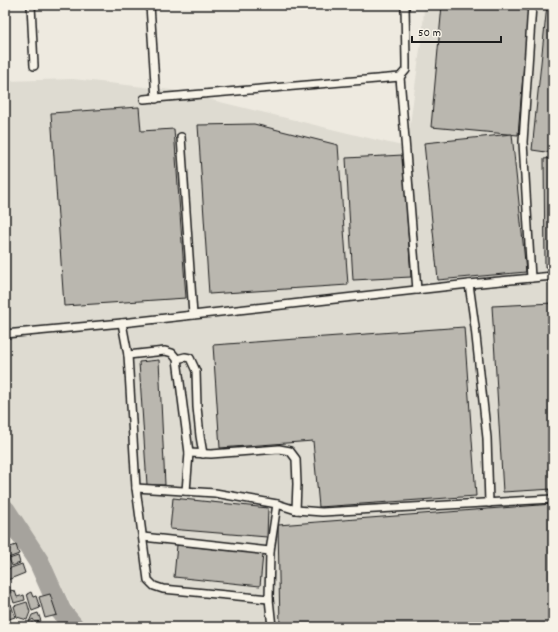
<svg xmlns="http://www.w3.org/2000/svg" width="558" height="632" font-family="Dekko,sans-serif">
<rect width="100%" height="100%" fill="#eeeae0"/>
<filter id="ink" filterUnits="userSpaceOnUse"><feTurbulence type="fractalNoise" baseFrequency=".025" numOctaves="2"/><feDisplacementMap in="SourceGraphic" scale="8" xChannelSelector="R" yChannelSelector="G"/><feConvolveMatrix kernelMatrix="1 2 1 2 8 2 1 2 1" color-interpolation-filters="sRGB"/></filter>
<g filter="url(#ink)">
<polygon fill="#dedbd1" points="424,5 553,5 553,627 85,627 69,602 52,565 5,496 5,81 73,79 171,90 389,143 407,147 423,27"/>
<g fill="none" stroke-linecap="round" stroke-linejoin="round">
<polyline stroke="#a6a39d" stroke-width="21" points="5,510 39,562 61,611 74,627"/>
</g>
<g fill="#bab7af" stroke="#1c1c1c">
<polygon points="442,5 529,5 518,135 431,127"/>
<polygon points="547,5 553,5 553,153 532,150"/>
<polygon points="139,107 141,131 174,129 186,298 64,306 51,113"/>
<polygon points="254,124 338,145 348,285 209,294 198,125"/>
<polygon points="512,134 526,272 438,280 424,143"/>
<polygon points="403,155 411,277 353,280 346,158"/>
<polygon points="553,158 553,267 545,267 544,159"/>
<polygon points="553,303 553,489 503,492 492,306"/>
<polygon points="464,327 476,496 319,507 313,441 220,448 213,345"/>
<polygon points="159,360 165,485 147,485 139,362"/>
<polygon points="173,498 268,508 267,537 170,529"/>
<polygon points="553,504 553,627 280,627 278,525"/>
<polygon points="16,545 19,554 8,558 5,549"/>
<polygon points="177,545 263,554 260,586 174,577"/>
<polygon points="18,556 20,563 12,566 9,559"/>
<polygon points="22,564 25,573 5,581 5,570"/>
<polygon points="7,581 10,588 8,591 5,592 5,582"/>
<polygon points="10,590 15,591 17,597 24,595 25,600 14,603"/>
<polygon points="31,592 33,597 36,596 40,608 32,611 27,594"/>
<polygon points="50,594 57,615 45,618 39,597"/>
<polygon points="27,602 30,612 27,620 17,617 14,606"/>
<polygon points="11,604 15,617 6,620 5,617 5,606"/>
<polygon points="38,613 41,621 35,622 33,619 29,622 32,615"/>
<polygon points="33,623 35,627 18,627"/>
</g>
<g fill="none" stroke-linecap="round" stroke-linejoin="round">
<g stroke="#1c1c1c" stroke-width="10">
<g id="service">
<polyline points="31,5 34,66"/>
<polyline points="150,5 156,99"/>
<polyline points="400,77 417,290"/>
<polyline points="144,99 400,77 406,70 406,62 405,5"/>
<polyline points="181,137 193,315"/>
<polyline points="531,278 523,142 532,5"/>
<polyline points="469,284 475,327 487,438 489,503"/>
<polyline points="122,323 128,355 136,488 148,580 154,586 163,589 269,599"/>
<polyline points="5,334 122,323 469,284 553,276"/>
<polyline points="128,355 165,351 172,353 177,359 189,453 186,491"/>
<polyline points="177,359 185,357 190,358 196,371 197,407 200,436 203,454"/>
<polyline points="189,453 211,454 279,449 290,451 296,459 297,484 296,510"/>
<polyline points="136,488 215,493 277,504 296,510 322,512 553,499"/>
<polyline points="143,537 270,551"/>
<polyline points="272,627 269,599 270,551 277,504"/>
</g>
</g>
<use href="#service" stroke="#f7f3e8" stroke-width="7"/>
</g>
</g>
<rect width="558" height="632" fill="none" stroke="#f7f3e8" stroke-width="20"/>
<rect x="10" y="10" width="538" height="612" fill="none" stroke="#1c1c1c" stroke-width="1.5" filter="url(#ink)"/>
<path d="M412 36v6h89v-6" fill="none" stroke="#1c1c1c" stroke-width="2"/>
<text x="418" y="36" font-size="12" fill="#1c1c1c" stroke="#f7f3e8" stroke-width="3" paint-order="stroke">50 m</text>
</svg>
